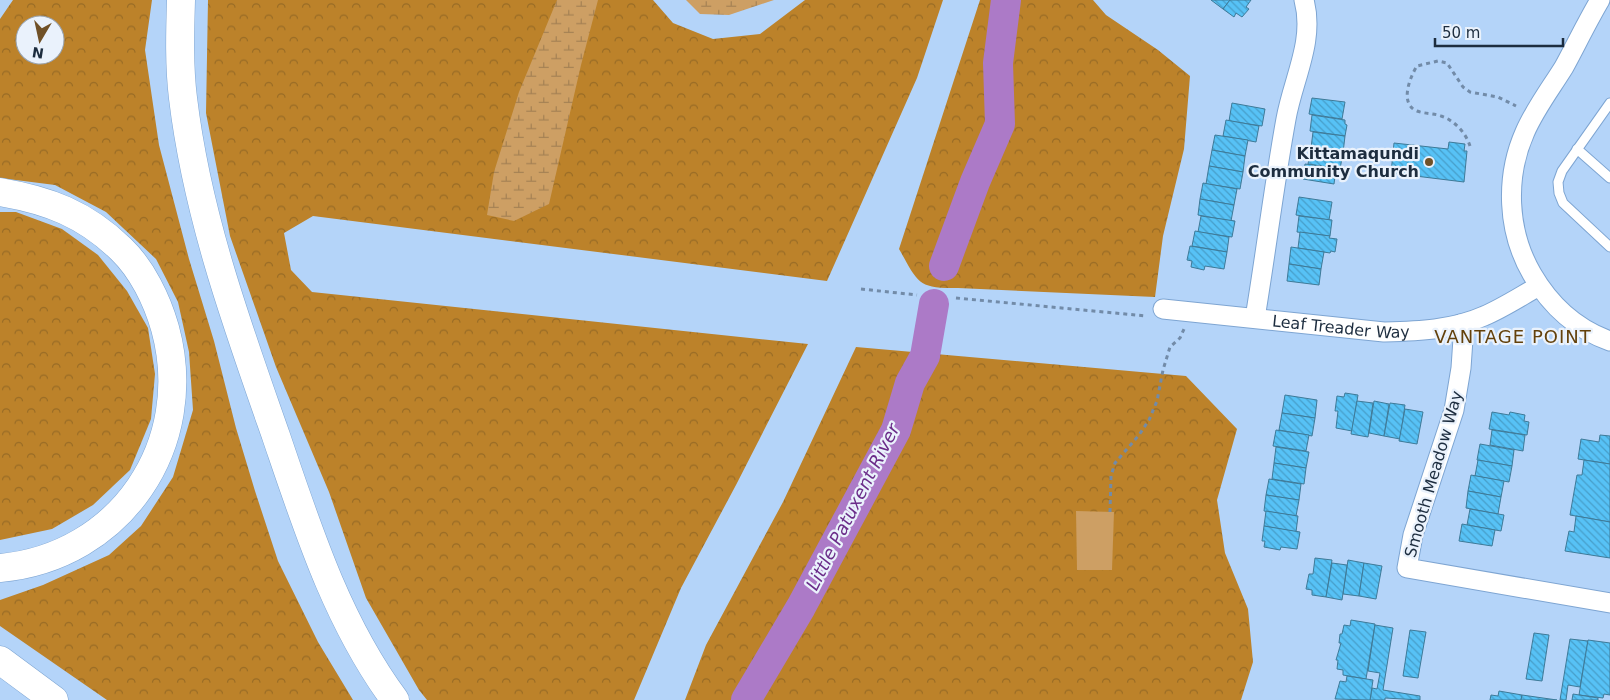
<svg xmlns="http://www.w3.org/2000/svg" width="1610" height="700" font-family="'DejaVu Sans',sans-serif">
<defs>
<pattern id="forest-crowns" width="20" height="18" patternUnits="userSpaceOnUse" patternTransform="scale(1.25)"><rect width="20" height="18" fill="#bc822a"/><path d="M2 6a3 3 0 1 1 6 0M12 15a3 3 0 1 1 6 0" fill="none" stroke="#986b25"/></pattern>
<pattern id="wetland-marsh" width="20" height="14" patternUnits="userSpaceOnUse" patternTransform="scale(1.25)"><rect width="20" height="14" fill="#cd9f64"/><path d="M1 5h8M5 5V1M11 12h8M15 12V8" fill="none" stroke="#a68254"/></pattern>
<pattern id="building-back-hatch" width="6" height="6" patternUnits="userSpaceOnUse" patternTransform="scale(1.25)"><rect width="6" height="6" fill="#57c2f6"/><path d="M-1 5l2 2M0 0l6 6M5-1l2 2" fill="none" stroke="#479ec9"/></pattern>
</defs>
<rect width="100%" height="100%" fill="#b4d4f9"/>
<g fill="url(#forest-crowns)" fill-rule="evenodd">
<path d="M 13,0 L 152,0 L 145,50 L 159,145 L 189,259 L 214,341 L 236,428 L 255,491 L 278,561 L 318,642 L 353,700 L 107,700 L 0,626 L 0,600 L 43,585 L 109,555 L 141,526 L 173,477 L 193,410 L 189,352 L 178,302 L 156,259 L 106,212 L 55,185 L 0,178 L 0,19 ZM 25,25 L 55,25 L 55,55 L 25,55 Z"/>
<polygon points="208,0 653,0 673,23 713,39 760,34 805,0 943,0 917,78 827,281 313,216 284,233 291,270 312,292 808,344 736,485 681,588 634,700 427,700 419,690 366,598 329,492 276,367 230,236 206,113"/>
<path d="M 980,0 L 1093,0 L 1106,15 L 1158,50 L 1190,76 L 1184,149 L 1163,236 L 1155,297 L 958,288 C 917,289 918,282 899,249 Z"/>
<polygon points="0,212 16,212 62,229 98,255 127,291 148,328 155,374 151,419 130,470 93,505 52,529 0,540"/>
<polygon points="856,347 1186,376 1237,429 1217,500 1225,553 1248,609 1253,662 1241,700 685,700 706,645 783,502"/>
</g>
<g fill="url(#wetland-marsh)">
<polygon points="557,0 598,0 581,65 549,204 514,221 487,215 494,172 519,92"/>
<polygon points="686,0 774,0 729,15 700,14"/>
</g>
<polygon fill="#cd9f64" points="1076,511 1114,512 1112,570 1077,570"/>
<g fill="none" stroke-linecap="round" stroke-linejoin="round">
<g stroke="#ac7ac7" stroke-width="30">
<polyline points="944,266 975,182 1000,124 998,63 1006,0"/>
<polyline points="746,700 801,607 896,430 910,383 925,356 934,304"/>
</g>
</g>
<g fill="url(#building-back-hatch)" stroke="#3e7a98">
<polygon points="1211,0 1230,0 1223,9"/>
<polygon points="1230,0 1251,0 1246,7 1249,9 1242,17 1236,13 1234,17 1223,9"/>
<polygon points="1312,98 1345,102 1342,119 1309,114"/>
<polygon points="1232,103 1265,109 1262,126 1229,121"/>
<polygon points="1312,115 1345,120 1345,124 1347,125 1345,136 1310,131"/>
<polygon points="1226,120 1259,126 1256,142 1223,136"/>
<polygon points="1313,132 1345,136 1343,153 1311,148"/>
<polygon points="1215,135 1248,140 1245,156 1212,150"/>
<polygon points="1449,142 1465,144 1464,151 1467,151 1464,182 1391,173 1394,143 1448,149"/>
<polygon points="1311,148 1343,153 1340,169 1308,164"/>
<polygon points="1212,150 1245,156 1243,172 1209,166"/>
<polygon points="1305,164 1336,168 1334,184 1303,179"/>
<polygon points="1209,166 1243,172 1240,189 1206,184"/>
<polygon points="1203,183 1237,189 1234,205 1200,199"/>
<polygon points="1299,197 1332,202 1329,220 1296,215"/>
<polygon points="1200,199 1234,205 1231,221 1198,215"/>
<polygon points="1201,216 1235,221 1232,237 1198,232"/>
<polygon points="1299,216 1332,220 1330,236 1297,232"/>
<polygon points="1195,231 1229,237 1227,252 1192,246"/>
<polygon points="1300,232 1330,236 1329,238 1337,239 1335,252 1331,251 1330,253 1298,248"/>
<polygon points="1190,246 1227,252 1224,269 1205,266 1204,270 1191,267 1192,261 1187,260"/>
<polygon points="1291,247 1324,252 1321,269 1289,264"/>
<polygon points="1289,264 1321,269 1319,285 1287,281"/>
<polygon points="1345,393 1358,395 1352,431 1336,428 1338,411 1335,411 1337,396 1344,397"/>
<polygon points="1285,395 1317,400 1315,418 1282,413"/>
<polygon points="1357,401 1373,403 1368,437 1351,434"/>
<polygon points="1374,401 1389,404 1384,436 1369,433"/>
<polygon points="1390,403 1405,405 1400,439 1384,436"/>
<polygon points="1405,409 1423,412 1417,444 1399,441"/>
<polygon points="1492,412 1509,415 1510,412 1525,415 1524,421 1529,422 1527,435 1489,429"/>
<polygon points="1282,413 1315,418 1312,436 1279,430"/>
<polygon points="1276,430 1309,435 1306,451 1273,446"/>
<polygon points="1492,430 1525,435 1523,451 1490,445"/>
<polygon points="1600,435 1610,436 1610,464 1578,459 1581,439 1599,442"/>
<polygon points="1480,444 1514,450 1512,466 1477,460"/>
<polygon points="1276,447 1309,452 1306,468 1274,463"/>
<polygon points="1478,460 1512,466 1509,482 1475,476"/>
<polygon points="1584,460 1610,464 1610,522 1570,515 1577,475 1582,475"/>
<polygon points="1274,463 1306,468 1304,484 1272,479"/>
<polygon points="1471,475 1504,481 1501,497 1468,491"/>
<polygon points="1269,479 1301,484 1299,500 1266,495"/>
<polygon points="1468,491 1501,497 1498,514 1466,508"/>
<polygon points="1266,495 1299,500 1296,516 1264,511"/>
<polygon points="1470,509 1504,515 1501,531 1467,525"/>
<polygon points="1266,511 1298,516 1296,532 1264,526"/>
<polygon points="1576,516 1610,522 1610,558 1565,551 1569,531 1574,532"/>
<polygon points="1462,524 1495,530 1492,546 1459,541"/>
<polygon points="1264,526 1300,532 1297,549 1281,547 1280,550 1264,547 1265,541 1262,541"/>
<polygon points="1315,558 1332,560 1326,597 1312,595 1312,590 1306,589 1309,574 1313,574"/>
<polygon points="1348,560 1364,563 1359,596 1343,594"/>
<polygon points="1332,563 1347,565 1342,600 1326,597"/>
<polygon points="1364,563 1382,566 1376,599 1359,596"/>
<polygon points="1351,620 1375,624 1366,679 1343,675 1343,670 1337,669 1338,660 1336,660 1341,643 1339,643 1340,634 1342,634 1344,625 1350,626"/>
<polygon points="1375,625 1393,628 1383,690 1420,696 1420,700 1385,698 1385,700 1370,700 1372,688 1377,689 1380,673 1368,671"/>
<polygon points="1410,630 1426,632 1418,678 1403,676"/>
<polygon points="1534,633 1549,635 1542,681 1526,679"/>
<polygon points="1570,639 1588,641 1580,687 1568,685 1566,700 1560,700"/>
<polygon points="1588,640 1610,643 1610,695 1604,694 1603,698 1579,695"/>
<polygon points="1347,676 1373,680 1370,700 1335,699 1340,681 1346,682"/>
<polygon points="1499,691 1522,695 1521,700 1490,700 1491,695 1498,696"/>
<polygon points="1573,694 1598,698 1598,700 1572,700"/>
<polygon points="1522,695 1557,700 1521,700"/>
</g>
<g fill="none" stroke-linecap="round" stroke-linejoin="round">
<g stroke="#7ea5d2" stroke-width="11">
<g id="lane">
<polyline points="1610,103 1562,171 1558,182 1559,193 1563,203 1610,247"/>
<polyline points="1577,149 1610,178"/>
</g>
</g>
<g stroke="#7ea5d2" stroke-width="21">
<g id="street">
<path d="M 1600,0 C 1587,22 1576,45 1564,67 C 1551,88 1535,109 1525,132 C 1505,177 1507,231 1532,274 C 1550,305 1576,329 1610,341"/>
<path id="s1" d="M 1163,309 L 1384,332 C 1417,331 1453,330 1484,316 C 1503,308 1521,296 1539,286"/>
<path d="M 1255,318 C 1266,252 1274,185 1286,119 C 1293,79 1315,41 1304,0"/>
<polyline points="1460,324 1463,339 1461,368 1454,410 1413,535 1407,568 1610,603"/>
</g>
</g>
<g stroke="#7ea5d2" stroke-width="29">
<polyline id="primary" points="0,660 54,700"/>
</g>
<g stroke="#7ea5d2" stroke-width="29">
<g id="highway">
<path d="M 181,0 C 180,32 179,66 183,98 C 197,215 237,325 276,436 C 307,527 337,622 395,700"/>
<path d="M 0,192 C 48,200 85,214 121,249 C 142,269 157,300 165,328 C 197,444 121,557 0,568"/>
</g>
</g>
<g stroke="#728ba8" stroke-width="3" stroke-dasharray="4 4" stroke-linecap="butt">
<path d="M 1470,146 C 1466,133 1454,120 1441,116 C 1433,113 1425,114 1417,111 C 1399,104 1410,77 1417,66 L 1438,61 L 1447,63 L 1463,87 L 1470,92 L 1498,97 L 1516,106"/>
<polyline points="861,289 917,295"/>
<polyline points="956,298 1147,316"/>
<polyline points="1110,512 1111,476 1115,463 1139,435 1149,420 1157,401 1163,370 1170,347 1180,338 1184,329"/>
</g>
<use href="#lane" stroke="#fff" stroke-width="9"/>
<use href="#street" stroke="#fff" stroke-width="19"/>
<use href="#primary" stroke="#fff" stroke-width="28"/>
<use href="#highway" stroke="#fff" stroke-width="28"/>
</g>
<circle fill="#705127" stroke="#eaf2fc" stroke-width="2" cx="1429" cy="162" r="5"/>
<g text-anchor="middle" stroke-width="4.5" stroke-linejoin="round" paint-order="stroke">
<g font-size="16" font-weight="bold" fill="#1d2d3f" stroke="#eaf2fc" text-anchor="end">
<text x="1419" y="159">Kittamaqundi<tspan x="1419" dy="18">Community Church</tspan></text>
</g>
<g font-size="16" fill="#1d2d3f" stroke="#eaf2fc">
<text dy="6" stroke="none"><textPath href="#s1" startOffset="179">Leaf Treader Way</textPath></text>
<text transform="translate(1433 474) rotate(-74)" y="6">Smooth Meadow Way</text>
</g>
<g font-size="18" letter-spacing="1" fill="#63410b" stroke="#eaf2fc">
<text x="1513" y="343">VANTAGE POINT</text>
</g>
<g font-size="18" font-style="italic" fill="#6b2d89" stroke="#eaf2fc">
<text transform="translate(853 507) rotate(-63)" y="6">Little Patuxent River</text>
</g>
</g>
<g transform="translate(40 40) rotate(189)"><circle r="24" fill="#eaf2fc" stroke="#98a3b0"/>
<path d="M0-4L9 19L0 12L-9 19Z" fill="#705127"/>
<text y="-8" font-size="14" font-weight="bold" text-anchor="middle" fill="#1d2d3f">N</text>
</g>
<path d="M1435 38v8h128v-8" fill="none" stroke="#1d2d3f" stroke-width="2.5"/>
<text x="1442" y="38" font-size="15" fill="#1d2d3f" stroke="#eaf2fc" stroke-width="4" paint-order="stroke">50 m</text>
</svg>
